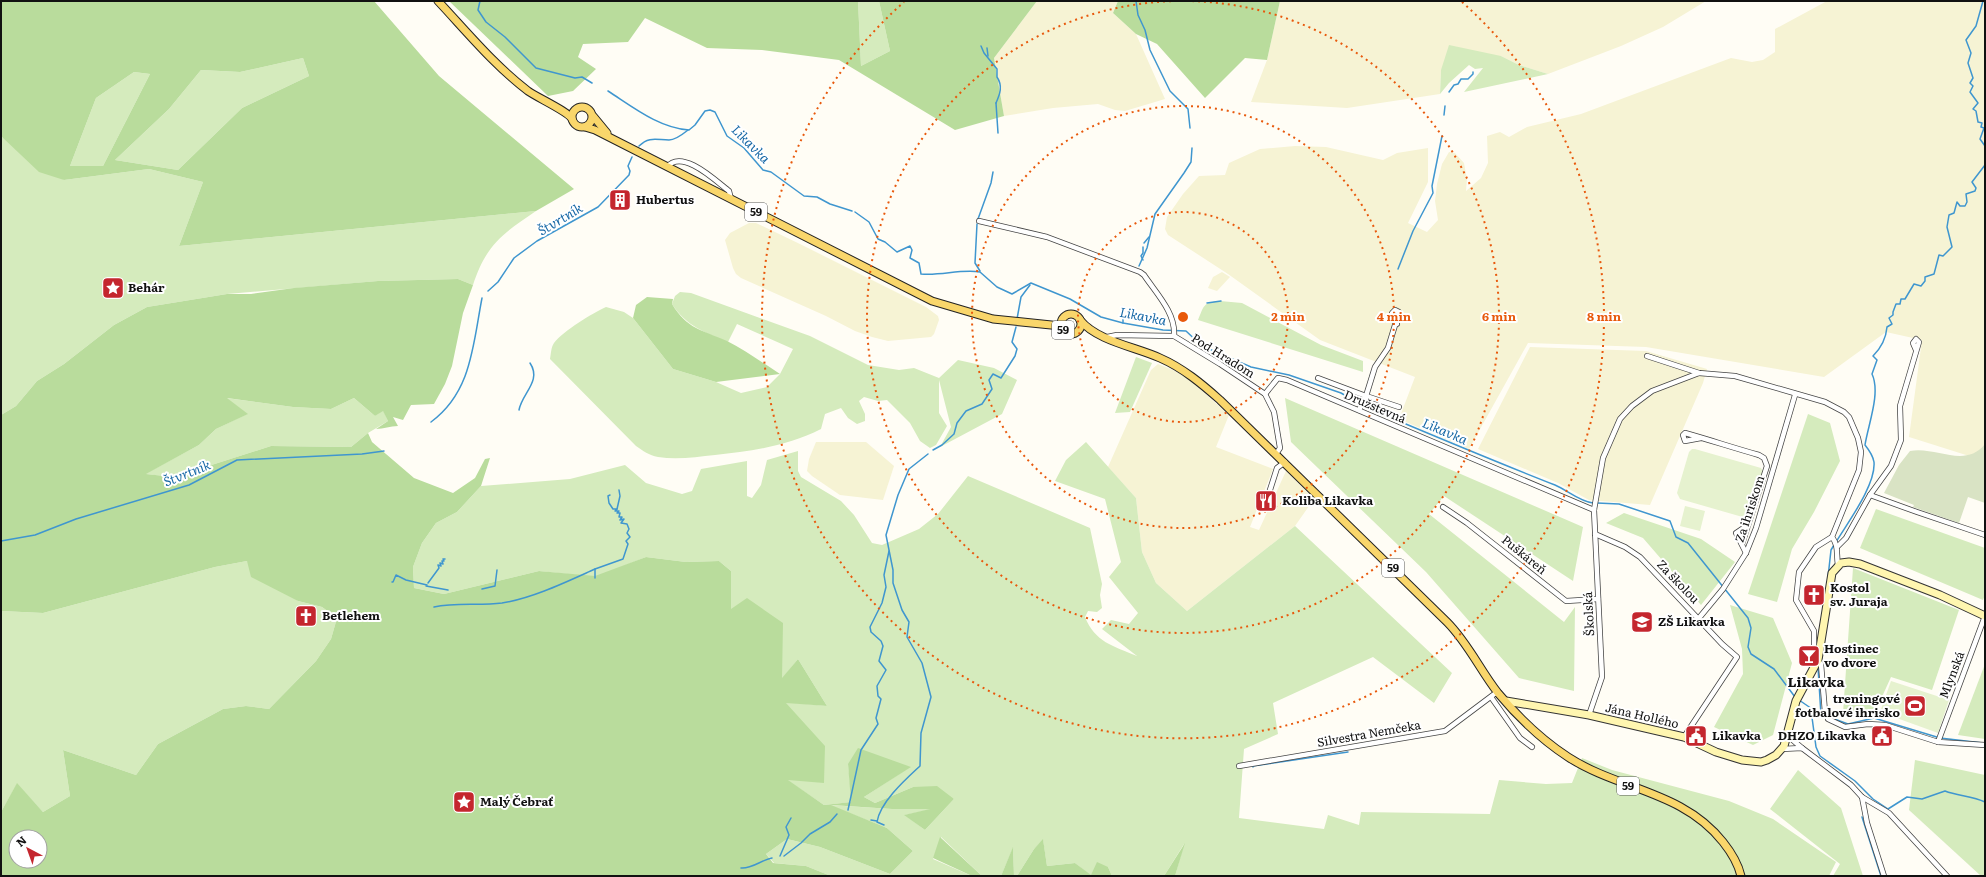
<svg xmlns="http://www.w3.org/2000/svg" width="1986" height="877" font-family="Literata,serif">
<rect width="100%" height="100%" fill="#fffdf5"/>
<g fill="#f6f3d4">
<polygon points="1037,1 1118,1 1113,13 1136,34 1165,99 1125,111 1115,110 1098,104 1053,108 1004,116 994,58"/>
<polygon points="1280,1 1706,1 1663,27 1621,46 1548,74 1519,65 1501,56 1441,70 1440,94 1347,108 1251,102 1267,60"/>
<polygon points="1827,1 1985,1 1985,461 1909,437 1922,340 1886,332 1824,377 1646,347 1528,343 1469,449 1399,419 1415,377 1320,340 1228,274 1168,235 1165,229 1167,217 1183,194 1199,176 1225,175 1229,163 1260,149 1295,146 1326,147 1383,160 1397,153 1428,148 1428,182 1408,223 1427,232 1438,220 1435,201 1437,184 1442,164 1449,152 1455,153 1464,163 1467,179 1466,191 1481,178 1488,163 1487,136 1500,132 1509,137 1527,127 1581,114 1731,58 1752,62 1763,60 1775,52 1775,29"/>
<polygon points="749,223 756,223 802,245 926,307 938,316 939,320 934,334 931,337 888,341 872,337 855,331 826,316 741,278 736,274 733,268 725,240 730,233"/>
<polygon points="1222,272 1230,277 1217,291 1208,288 1213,277"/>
<polygon points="1530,347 1646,351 1707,369 1703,383 1650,505 1589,500 1558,483 1478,449"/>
<polygon points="1158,364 1173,370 1189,379 1229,415 1216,447 1273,469 1250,527 1259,530 1286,471 1314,499 1295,526 1187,611 1156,583 1142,552 1136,498 1108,467 1151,370"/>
<polygon points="816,442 866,442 894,466 883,500 840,495 812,476 807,471 809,459"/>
</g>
<g fill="#d5ebbd">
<polygon points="858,1 879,1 890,51 861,66"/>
<polygon points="1449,45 1501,56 1519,65 1548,74 1464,92 1483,68 1475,69 1469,65 1449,83 1440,94 1441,70"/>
<polygon points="303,58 309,76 242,108 178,170 115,160 169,109 201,70 240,72"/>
<polygon points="134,72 150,74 103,166 70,166 96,98"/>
<path d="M 1,132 L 2,137 L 64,180 L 149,169 L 203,182 L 179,246 L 536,211 C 502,234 486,245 473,285 L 458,279 L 378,281 L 227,294 L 147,307 L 114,325 L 64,364 L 37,381 L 16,406 L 1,415 Z"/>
<path d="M 680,292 L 691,293 L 810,336 L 868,365 L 899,370 L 914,368 L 939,378 L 958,360 L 994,368 L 1017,380 L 1002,414 L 940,447 L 951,427 L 939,380 L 939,413 L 947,426 L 936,445 L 930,448 L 920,441 L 910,423 L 887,400 L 878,401 L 864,397 L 859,401 L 865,414 L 865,421 L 857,424 L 848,418 L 841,408 L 825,414 L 821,429 C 788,446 752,451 715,455 C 696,457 677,460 658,457 C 649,455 643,451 636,446 L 550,359 C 551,354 551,347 554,343 C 563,331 593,313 606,307 L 624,312 L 633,318 L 673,369 L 716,382 L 741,393 L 767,387 L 780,374 L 793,349 L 737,324 L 728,342 C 705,333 685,325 672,304 L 675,296 Z"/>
<path d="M 1220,301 L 1242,303 L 1321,345 L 1363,361 L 1363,372 L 1198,320 C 1204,306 1203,302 1220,301 Z"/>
<polygon points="1136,357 1152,363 1130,412 1115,413"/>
<polygon points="226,398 293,407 331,409 354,398 375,416 383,410 388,421 368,433 351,447 271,446 174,477 145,474 199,445 216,429 247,414"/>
<polygon points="1285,398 1583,527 1573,581 1444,496 1429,514 1564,622 1575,607 1574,691 1519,678 1426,572 1291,442"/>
<polygon points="1808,414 1830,423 1840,461 1814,512 1792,549 1777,602 1748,594"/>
<path d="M 1086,442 L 1136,498 L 1142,552 L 1156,583 L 1187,611 L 1295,526 L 1452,673 L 1434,703 L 1373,657 L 1273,703 L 1278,734 L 1244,749 L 1239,818 L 1324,829 L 1328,815 L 1359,825 L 1361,812 L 1490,814 L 1499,780 L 1546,784 L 1572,783 L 1582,758 L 1612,770 L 1729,801 L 1773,819 L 1836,862 L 1829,876 L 1175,876 L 1184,844 L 1164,876 L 1112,876 L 1108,867 L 1091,876 L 1075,863 L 1047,866 L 1043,840 L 1034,849 L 1017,876 L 1014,876 L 1013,848 L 1001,876 L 982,876 L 941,837 L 933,859 L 972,876 L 831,876 L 806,866 L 774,863 L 766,854 L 787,839 L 820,847 L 890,874 L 913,851 L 887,828 L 829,805 L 892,809 L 933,809 L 905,815 L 925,830 L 954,799 L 913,787 L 875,803 L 864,797 L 910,767 L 848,764 L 852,802 L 824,805 L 787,780 L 785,702 L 827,706 L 798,659 L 782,679 L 731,610 L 731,571 L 719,561 L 686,562 L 646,557 L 596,577 L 539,571 L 444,594 L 414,588 L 413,567 L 422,543 L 436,523 L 457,512 L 481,486 L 570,479 L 625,465 L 646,483 L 682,494 L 692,491 L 701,469 L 747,461 L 747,496 L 752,498 L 761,485 L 767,460 L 798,451 L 798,471 L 801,477 L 841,501 L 854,515 L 872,543 L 882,545 L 919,529 L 938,514 L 968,476 L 1090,528 L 1102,584 L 1100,595 L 1102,608 L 1097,612 L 1088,611 L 1085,617 C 1095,642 1113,646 1137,656 L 1102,629 L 1111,620 L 1129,624 L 1138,613 L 1109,577 L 1121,562 L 1105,499 L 1055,481 L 1066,460 Z"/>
<polygon points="1876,509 1985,548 1985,595 1983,600 1860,548"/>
<polygon points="1624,513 1701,539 1735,562 1701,605 1643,538 1606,523"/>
<polygon points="247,561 298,601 322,607 337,618 331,639 316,661 269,709 246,706 223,709 158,744 136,775 63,750 70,796 43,812 17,784 1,812 1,611 43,613 215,567"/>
<polygon points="1853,568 1959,610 1932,690 1891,677 1876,710 1843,713"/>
<polygon points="1730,605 1773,618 1792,663 1773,735 1753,745 1714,727 1743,674 1742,649"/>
<polygon points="1985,664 1985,739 1958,735"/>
<polygon points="1915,760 1985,775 1985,876 1981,876 1909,810"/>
<polygon points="1798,770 1841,808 1863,876 1833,876 1840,864 1770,809"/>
</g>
<g fill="#b9dc9c" fill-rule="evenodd">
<path d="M 1,1 L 374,1 L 439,76 L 574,189 L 536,211 L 179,246 L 203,182 L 149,169 L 64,180 L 39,172 L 2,137 ZM 303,58 L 309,76 L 242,108 L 178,170 L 115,160 L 169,109 L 201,70 L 240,72 ZM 134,72 L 150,74 L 103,166 L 70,166 L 96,98 Z"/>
<polygon points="449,1 858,1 861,66 890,51 879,1 1037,1 994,58 1004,116 955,130 839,60 762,50 707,48 645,18 628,42 583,44 578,57 596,69 573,91 548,96"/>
<polygon points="1118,1 1280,1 1267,60 1245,58 1205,98 1157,44 1136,34 1113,13"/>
<path d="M 458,279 L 473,285 L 463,313 L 452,366 L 445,384 L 434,404 L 411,405 L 403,420 L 393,417 L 398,426 C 390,426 384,429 376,429 L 388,421 L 383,411 L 375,416 L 354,398 L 331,409 L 293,407 L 227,398 L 248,414 L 216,429 L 199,445 L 146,474 L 174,477 L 271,446 L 351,447 L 368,433 L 372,442 L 414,478 L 453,493 L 475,478 L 485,459 L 490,458 L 481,486 L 457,512 L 436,523 L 422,543 L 413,567 L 414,588 L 444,594 L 539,571 L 595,576 L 646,557 L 686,562 L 719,561 L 731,571 L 731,609 L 747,598 L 783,623 L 782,678 L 798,659 L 827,706 L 786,703 L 825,746 L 824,783 L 788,780 L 824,805 L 851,802 L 848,764 L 858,748 L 911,767 L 864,797 L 875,803 L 913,787 L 937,786 L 954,799 L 925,830 L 904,815 L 930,809 L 892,809 L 831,805 L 887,828 L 913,851 L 890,874 L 820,847 L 787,839 L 766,854 L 773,863 L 806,866 L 831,876 L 1,876 L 1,812 L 17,783 L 43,812 L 70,796 L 63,750 L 136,775 L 158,744 L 223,709 L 246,706 L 269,709 L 316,661 L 331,639 L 337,618 L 322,607 L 298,601 L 251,577 L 247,561 L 215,567 L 43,613 L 1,611 L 1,415 L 16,406 L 37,381 L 64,364 L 114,325 L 147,307 L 227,294 L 251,294 L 294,288 L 378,281 ZM 16,837 L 40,837 L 40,861 L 16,861 Z"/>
<path d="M 647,297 L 673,299 L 672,304 C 687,329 702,330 727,341 C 745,350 763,363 780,374 L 716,382 L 673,369 L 633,318 L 636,305 Z"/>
<polygon points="940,837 982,876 972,876 933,858"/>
<polygon points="1043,839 1047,866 1075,863 1091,875 1097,862 1108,867 1112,876 1017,876 1034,849"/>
<polygon points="1185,843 1175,876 1164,876"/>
<polygon points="1013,847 1014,876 1001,876"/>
</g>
<path fill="#d9e3c4" d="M 1985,444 L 1985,503 L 1968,497 L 1959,523 L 1913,507 L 1914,505 L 1884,493 L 1899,465 L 1910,451 C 1936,446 1965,469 1985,444 Z"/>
<g fill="#e6f2cf">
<polygon points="1692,449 1695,449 1761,468 1764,473 1749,517 1746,518 1680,499 1677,493 1689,452"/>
<polygon points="1685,506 1705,511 1700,531 1680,526"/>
<polygon points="1891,681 1949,700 1938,733 1880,712"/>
</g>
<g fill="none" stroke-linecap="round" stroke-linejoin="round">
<g stroke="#3f96cf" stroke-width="1.5">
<polyline points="480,1 478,10 486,22 505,37 536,68 575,78 582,77 592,83"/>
<polyline points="1136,1 1138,15 1145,30 1150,50 1170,91 1188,109 1190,128"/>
<polyline points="1983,1 1976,26 1966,40 1971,53 1968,63 1973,78 1970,83 1973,86 1970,92 1978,103 1973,109 1976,111 1978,122 1982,123 1981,127 1984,128 1980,139 1985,146"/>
<path d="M 981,46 L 984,53 L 997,69 L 997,77 C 1003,86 1000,94 996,103"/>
<polyline points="987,48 988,56"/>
<path d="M 608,91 C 633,107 659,128 689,130 L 695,125 L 705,111 L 710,110 L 715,112 L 727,136 L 744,148 L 763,170 L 771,172 L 804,196 L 817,197 L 830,204 L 852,211"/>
<polyline points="1449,92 1454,85 1458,84 1461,79 1468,79 1473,74 1473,72"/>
<polyline points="996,103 998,133"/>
<polyline points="1444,115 1445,106"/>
<path d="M 639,146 C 649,136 657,140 669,140 C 676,140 683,134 688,130"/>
<path d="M 855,212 L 869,222 L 878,239 L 885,242 L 897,252 L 910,246 L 912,250 L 910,258 L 919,263 L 921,274 C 941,276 960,269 980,272 L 997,287 L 1012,294 L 1031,283 L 1070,299 L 1101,317 L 1123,323 L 1163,330 L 1186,331 L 1202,346 L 1251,367 L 1289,375 L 1341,393 L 1360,404"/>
<polyline points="978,219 991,183 993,172"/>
<polyline points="977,224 975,263 980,271"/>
<polyline points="1144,243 1149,237"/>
<polyline points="1143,260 1141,256 1143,253 1143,247"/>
<polyline points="1139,266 1147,248 1155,214 1184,173 1191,162 1192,148"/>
<polyline points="1398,269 1413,231 1433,193 1432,186 1442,136"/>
<polyline points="488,291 498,282 514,258 537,241 598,207 629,175 630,171 628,166 632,157"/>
<polyline points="1207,303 1221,301"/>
<polyline points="1123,317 1123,323"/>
<polyline points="1017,319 1021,297 1030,285"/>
<path d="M 1363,406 C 1427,433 1491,460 1555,485 C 1567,490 1580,502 1593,503"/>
<path d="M 519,410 C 522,393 542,381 530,363"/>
<path d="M 431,422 C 472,392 473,344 482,298"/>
<polyline points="933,450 942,445 954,434 957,423 966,411 982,404 992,389 989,380 993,374 1001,378 1015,356 1017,349 1012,342 1016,327"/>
<polyline points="1597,503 1619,504 1670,521 1676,537 1688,543 1748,618 1751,628 1748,647 1751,654 1774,669 1795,697"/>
<polyline points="617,509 620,496 619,490"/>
<polyline points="1,541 35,535 76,519 189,485 237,460 362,454 384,451"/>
<path d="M 1836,542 C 1848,522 1876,485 1874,462 C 1873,456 1869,450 1865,445 C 1868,425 1881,393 1872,374 L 1877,360 L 1873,356 C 1881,348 1886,339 1887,327 L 1892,324 L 1889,318 L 1893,315 L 1893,312 L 1896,304 L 1900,304 L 1901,299 L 1905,299 L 1914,284 L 1921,286 L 1925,281 L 1925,277 L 1934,274 L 1939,255 L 1943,256 L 1952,247 L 1947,227 L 1949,215 L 1954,213 L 1957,202 L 1960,206 L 1965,206 L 1967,202 L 1966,194 L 1975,191 L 1976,188 L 1972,182 L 1985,165"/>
<polyline points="1828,577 1831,550 1834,545"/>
<polyline points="595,578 595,569 623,559 628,544 626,541 630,537 627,533 629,529 627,524 621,523 624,519 620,520 622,517 619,517 620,513 617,513 619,511 615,511 617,509 613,509 609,503 608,496 610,495"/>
<polyline points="392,582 393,582 396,575 406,580 427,585"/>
<polyline points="428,583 439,568 438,565 441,566 440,563 443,564 442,561 444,561 443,559 445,559"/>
<polyline points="426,586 448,590"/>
<polyline points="482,589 495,586 497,570"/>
<path d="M 434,607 C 456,602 479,606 502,603 C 533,598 566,582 595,569"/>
<polyline points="1818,667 1821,715"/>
<polyline points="1799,700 1818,713 1848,724 1874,718 1940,738 1983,743"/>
<path d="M 1811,710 L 1816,747 L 1820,756 L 1855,781 L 1873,799 L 1888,809 L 1907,797 L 1922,799 L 1945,791 C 1958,796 1972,796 1985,802"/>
<polyline points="1253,767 1253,766 1348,752"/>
<polyline points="848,810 861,750 878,724 876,718 881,699 878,696 877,686 886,670 879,661 883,646 881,641 871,632 870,627 882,603 886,587 884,575 889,551"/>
<polyline points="1862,817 1881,876"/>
<polyline points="871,820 877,821"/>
<path d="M 884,825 L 877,822 C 880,802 906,779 920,766 L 921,733 L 931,697 L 922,663 L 907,637 L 909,622 L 902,610 L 893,583 L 893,570 L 886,535 L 898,495 L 909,469 L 928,454"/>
<polyline points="780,856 789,835 786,827 791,818"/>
<polyline points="784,856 801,843 810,834 830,822 837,814"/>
<path d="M 741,868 C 752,869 761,860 772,858"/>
</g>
<g stroke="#444" stroke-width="6">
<g id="street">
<path d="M 667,167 C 682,148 716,181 729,191 L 731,199"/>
<path d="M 979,221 L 1047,237 L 1140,272 L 1144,275 C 1156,293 1176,313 1174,336"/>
<polyline points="1397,324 1392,313 1395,310 1399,312 1388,348 1375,367 1366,396 1399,407"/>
<polyline points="1107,337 1117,335 1174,336 1220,364 1265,394 1274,412 1280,448 1276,454"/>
<path d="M 1647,356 L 1699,373 L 1735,376 L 1825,402 L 1844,412 L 1849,417 L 1858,438 L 1861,452 L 1859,470 L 1832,537 C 1839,546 1836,554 1838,565"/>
<polyline points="1318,378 1366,396 1359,410"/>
<polyline points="1265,394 1278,378 1287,380 1594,510"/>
<path d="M 1701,438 L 1685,441 L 1683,435 L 1685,433 C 1710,440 1734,448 1759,455 L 1764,458 L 1767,466 L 1742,544"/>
<polyline points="1269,493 1277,468 1285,462"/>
<polyline points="1870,495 1891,466 1901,440 1900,406 1919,342 1916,339 1913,343 1916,350"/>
<polyline points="1443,507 1467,523 1566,601 1598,599"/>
<polyline points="1595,534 1625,547 1640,557 1722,644 1737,657 1684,737"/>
<polyline points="1837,547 1846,538 1870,495 1917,512 1985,535"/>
<polyline points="1746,553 1736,533 1748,525"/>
<polyline points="1985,616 1938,742 1985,745"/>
<polyline points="1699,618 1723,589 1746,553 1756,528 1795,395"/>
<polyline points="1491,697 1520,738 1532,747"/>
<polyline points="1825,712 1821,664 1814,657 1814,631 1796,600 1799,572 1816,547 1832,537"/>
<polyline points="1589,715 1602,677 1594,510 1603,458 1620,419 1632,406 1652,391 1699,373"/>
<polyline points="1828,719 1845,727 1868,724 1885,725 1938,742"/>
<polyline points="1788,736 1802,748"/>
<polyline points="1782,749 1802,748 1851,785 1862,797 1889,813 1947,876"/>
<polyline points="1239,766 1445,731 1497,692"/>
<polyline points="1862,797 1867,823 1884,876"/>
</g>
</g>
<g stroke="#333" stroke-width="9">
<polyline id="secondary" points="1506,701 1589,715 1684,737 1716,752 1742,760 1761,762 1767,760 1776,755 1784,746 1796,701 1818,660 1832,573 1841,563 1849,562 1860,564 1940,595 1985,616"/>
</g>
<g stroke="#222" stroke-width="9">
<g id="primary">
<path d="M 438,1 C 467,32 494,65 528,91 C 538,98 569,112 572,119"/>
<circle cx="582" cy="117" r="10"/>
<polyline points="593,116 607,133"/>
<polyline points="585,127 595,130 932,301 993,319 1061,326"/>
<circle cx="1071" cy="324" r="10"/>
<path d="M 1080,320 C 1097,341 1136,347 1160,358 C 1183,368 1202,384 1220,400 L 1447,622 C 1468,643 1480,670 1498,693 C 1518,717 1542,740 1568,757 C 1619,790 1683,791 1723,842 C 1731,852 1738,863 1741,876"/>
</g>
</g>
<use href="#street" stroke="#fff" stroke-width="4.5"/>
<use href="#secondary" stroke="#fff6b0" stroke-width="7"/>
<use href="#primary" stroke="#f9d66b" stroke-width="7"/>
</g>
<g fill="none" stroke="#e8590c" stroke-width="2" stroke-dasharray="2 4">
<circle cx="1183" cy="317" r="105"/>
<circle cx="1183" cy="317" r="211"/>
<path d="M1186 1A316 316 0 1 1 1180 1"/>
<path d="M1462 2A421 421 0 1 1 904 2"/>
</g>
<defs>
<g id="building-square" transform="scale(1.15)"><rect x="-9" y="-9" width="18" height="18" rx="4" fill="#c4262e" stroke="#fff"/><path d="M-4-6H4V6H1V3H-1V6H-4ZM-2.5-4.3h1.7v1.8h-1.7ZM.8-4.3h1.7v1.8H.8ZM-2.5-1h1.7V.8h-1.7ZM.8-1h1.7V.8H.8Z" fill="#fff"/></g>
<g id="sight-square" transform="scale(1.15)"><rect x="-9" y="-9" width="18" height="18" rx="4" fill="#c4262e" stroke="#fff"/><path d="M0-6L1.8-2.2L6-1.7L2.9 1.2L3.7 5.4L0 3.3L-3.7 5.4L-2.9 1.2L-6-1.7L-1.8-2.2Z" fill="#fff"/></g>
<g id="restaurant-square" transform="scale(1.15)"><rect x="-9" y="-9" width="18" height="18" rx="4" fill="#c4262e" stroke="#fff"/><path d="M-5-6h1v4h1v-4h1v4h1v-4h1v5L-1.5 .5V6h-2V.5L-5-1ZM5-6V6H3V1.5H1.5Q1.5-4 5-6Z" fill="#fff"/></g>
<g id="church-square" transform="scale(1.15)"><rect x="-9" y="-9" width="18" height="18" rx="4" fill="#c4262e" stroke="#fff"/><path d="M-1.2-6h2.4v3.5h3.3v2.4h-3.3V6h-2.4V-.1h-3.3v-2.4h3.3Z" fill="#fff"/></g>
<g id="school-square" transform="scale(1.15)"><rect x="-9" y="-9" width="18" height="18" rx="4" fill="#c4262e" stroke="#fff"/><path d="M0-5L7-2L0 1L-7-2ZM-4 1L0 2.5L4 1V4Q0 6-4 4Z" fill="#fff"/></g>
<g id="bar-square" transform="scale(1.15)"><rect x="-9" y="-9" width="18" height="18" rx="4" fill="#c4262e" stroke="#fff"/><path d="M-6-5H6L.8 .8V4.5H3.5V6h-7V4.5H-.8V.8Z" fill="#fff"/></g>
<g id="stadium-square" transform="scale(1.15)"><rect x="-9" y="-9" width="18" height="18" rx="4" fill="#c4262e" stroke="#fff"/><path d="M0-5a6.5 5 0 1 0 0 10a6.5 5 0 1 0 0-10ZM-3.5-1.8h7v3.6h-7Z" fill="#fff"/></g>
<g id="civic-square" transform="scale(1.15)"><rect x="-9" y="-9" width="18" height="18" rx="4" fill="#c4262e" stroke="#fff"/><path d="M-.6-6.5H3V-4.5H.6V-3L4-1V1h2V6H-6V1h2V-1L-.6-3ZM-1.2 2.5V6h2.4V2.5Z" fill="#fff"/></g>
</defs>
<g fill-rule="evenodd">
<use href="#building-square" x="620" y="200"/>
<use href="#sight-square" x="113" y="288"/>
<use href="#restaurant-square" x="1266" y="501"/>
<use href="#church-square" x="1814" y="595"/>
<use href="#church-square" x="306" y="616"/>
<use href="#school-square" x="1642" y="622"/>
<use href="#bar-square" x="1809" y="656"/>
<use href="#stadium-square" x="1915" y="706"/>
<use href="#civic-square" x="1696" y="736"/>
<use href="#civic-square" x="1882" y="736"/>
<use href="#sight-square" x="464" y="802"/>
</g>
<g text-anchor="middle" stroke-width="4" stroke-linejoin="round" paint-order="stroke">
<g fill="#fff" stroke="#585858" stroke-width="1">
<rect x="745" y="203" width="22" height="18" rx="3"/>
<rect x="1052" y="321" width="22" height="18" rx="3"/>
<rect x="1382" y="559" width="22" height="18" rx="3"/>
<rect x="1617" y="777" width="22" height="18" rx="3"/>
</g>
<g font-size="11" font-weight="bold" fill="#111">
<text x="756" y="216">59</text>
<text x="1063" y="334">59</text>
<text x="1393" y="572">59</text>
<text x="1628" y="790">59</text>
</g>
<g font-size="12" font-weight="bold" fill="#111" stroke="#fff" text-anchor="start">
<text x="636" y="204">Hubertus</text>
<text x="128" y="292">Behár</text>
<text x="1282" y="505">Koliba Likavka</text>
<text x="1830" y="592">Kostol<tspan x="1830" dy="14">sv. Juraja</tspan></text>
<text x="322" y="620">Betlehem</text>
<text x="1658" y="626">ZŠ Likavka</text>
<text x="1824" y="653">Hostinec<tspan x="1824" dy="14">vo dvore</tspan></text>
<text x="1900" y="703" text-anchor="end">treningové<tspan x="1900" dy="14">fotbalové ihrisko</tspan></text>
<text x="1712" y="740">Likavka</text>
<text x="1866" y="740" text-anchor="end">DHZO Likavka</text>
<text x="480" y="806">Malý Čebrať</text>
</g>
<g font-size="12" fill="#111" stroke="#fff">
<text transform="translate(1223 356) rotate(32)" y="4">Pod Hradom</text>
<text transform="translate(1375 407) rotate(23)" y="4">Družstevná</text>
<text transform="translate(1750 509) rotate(-72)" y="4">Za ihriskom</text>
<text transform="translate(1524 555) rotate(39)" y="4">Puškáreň</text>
<text transform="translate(1678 582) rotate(46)" y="4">Za školou</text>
<text transform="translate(1589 614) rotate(-93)" y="4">Školská</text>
<text transform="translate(1952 675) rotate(-69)" y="4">Mlynská</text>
<text transform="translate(1642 716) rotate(13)" y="4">Jána Hollého</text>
<text transform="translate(1369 734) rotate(-10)" y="4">Silvestra Nemčeka</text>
</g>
<g font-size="13" font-style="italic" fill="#1768a6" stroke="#fff">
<text transform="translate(751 144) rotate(45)" y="5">Likavka</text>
<text transform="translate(560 219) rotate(-31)" y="5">Štvrtník</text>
<text transform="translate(1143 316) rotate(11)" y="5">Likavka</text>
<text transform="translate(1445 431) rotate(23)" y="5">Likavka</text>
<text transform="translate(187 473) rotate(-22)" y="5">Štvrtník</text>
</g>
<g font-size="14" font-weight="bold" fill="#111" stroke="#fff">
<text x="1816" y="687">Likavka</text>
</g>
</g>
<circle cx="1183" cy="317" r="6" fill="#e8590c" stroke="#fff" stroke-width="2"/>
<g font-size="12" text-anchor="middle" font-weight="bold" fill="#e8590c" stroke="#fff" stroke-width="4" stroke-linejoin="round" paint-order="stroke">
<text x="1288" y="321">2 min</text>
<text x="1394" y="321">4 min</text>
<text x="1499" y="321">6 min</text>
<text x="1604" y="321">8 min</text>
</g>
<rect width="1986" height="877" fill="none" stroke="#111111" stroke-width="4"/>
<g transform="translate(28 849) rotate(319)"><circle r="19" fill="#ffffff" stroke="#a0a0a0"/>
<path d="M0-3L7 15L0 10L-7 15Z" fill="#c4262e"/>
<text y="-6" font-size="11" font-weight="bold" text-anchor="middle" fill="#111111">N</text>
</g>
</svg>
